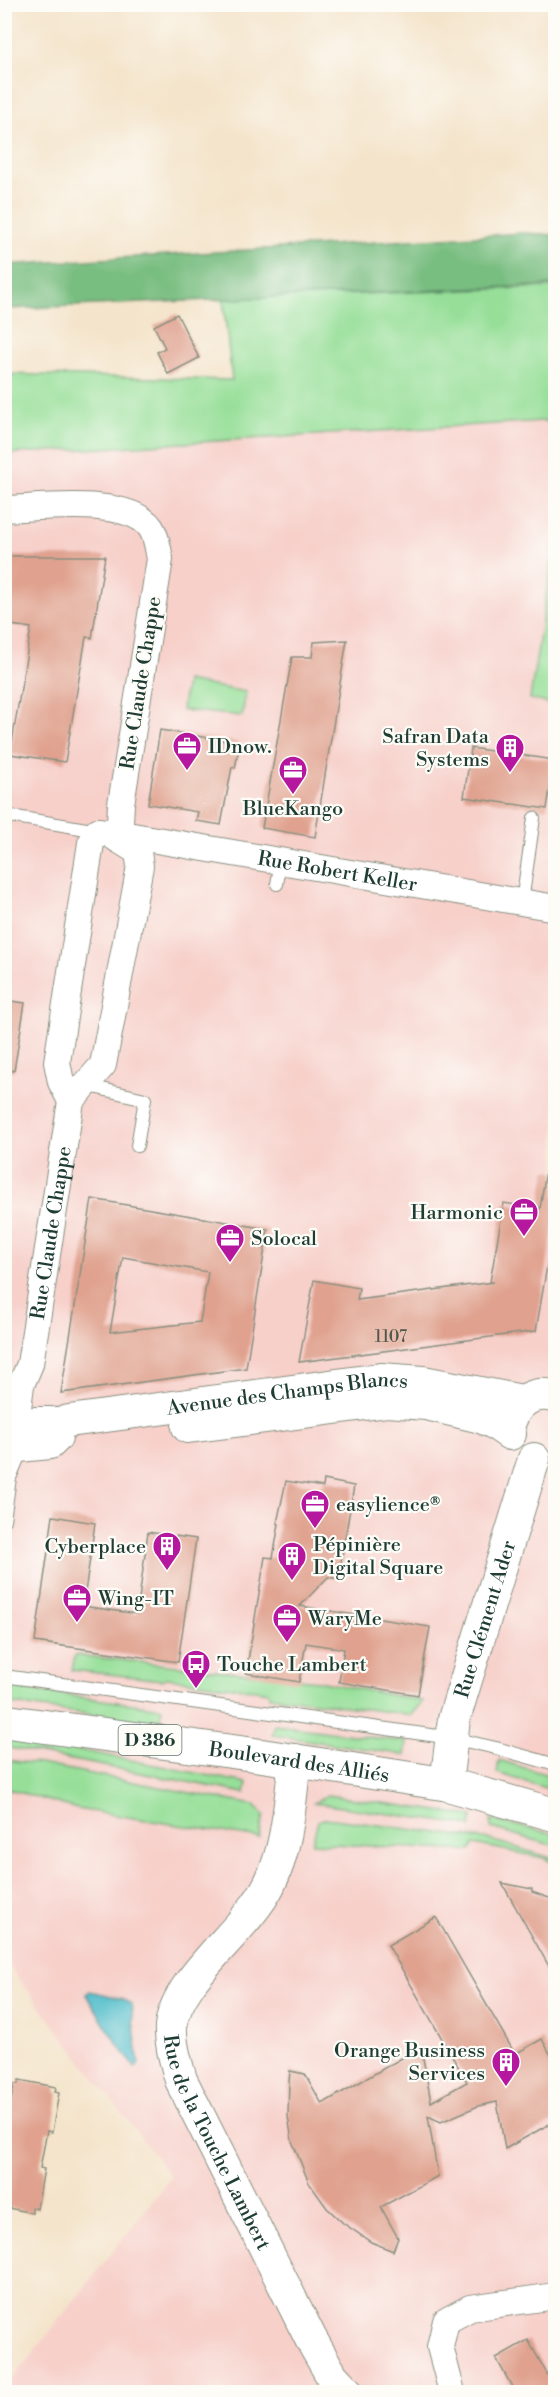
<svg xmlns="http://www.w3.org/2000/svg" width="560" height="2397" font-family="'Libre Bodoni',serif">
<rect width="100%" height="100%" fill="#fdfcf7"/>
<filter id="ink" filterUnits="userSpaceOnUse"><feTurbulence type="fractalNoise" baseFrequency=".0167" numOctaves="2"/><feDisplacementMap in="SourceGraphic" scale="12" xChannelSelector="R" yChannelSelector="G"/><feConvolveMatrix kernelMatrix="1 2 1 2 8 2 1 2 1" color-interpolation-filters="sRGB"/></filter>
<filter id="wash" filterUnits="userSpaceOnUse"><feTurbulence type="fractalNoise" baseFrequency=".008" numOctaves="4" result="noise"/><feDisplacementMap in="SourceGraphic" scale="24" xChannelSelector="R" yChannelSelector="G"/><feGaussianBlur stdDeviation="1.35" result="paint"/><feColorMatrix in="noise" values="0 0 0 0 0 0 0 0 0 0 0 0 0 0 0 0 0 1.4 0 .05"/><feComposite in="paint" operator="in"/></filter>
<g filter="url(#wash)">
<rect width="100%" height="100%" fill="#f4e4cb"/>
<polygon fill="#f7d0ca" points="543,421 555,423 555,2392 5,2392 5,2389 171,2177 5,1961 5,454"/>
<g fill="#97df99" stroke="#5b8e66" stroke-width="1.5">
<polygon points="555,287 555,423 543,421 5,454 5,374 232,380 223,299"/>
<polygon points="555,539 555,705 530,699"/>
<polygon points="186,681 246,692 242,716 182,710"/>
<polygon points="75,1655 318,1681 423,1701 411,1715 270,1696 269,1692 167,1678 162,1680 72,1670"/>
<polygon points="5,1687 162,1708 159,1724 5,1703"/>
<polygon points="275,1725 407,1742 405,1755 272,1735"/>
<polygon points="4,1738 54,1745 247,1783 245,1793 5,1747"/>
<polygon points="4,1760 40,1764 253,1805 264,1815 259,1838 77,1809 5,1788"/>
<polygon points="499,1760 555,1777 555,1791 497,1773"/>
<polygon points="327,1795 334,1796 473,1816 471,1826 314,1803"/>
<polygon points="326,1818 491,1840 555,1859 555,1864 544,1858 474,1844 471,1851 312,1843 318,1821"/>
<polygon points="491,1820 555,1834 555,1846 491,1828"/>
</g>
<polygon fill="#79be81" stroke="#4c7e5a" stroke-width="1.5" points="524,233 555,235 555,285 5,309 5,265"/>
<polygon fill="#51bdcb" stroke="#387d80" stroke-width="1.5" points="90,1991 124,1999 131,2004 139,2064 135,2067 120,2048 86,1994"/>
<g id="blocks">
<g fill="#e0a28f" fill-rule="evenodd">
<polygon points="177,314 199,358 168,374 157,352 165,348 154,326"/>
<polygon points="4,556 105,556 92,638 86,637 65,762 10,754 31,628 4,624"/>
<polygon points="347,640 315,837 262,828 292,657 312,657 314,642"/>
<polygon points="160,730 240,743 235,768 232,767 221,825 196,821 198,812 148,804"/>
<polygon points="471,748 554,760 547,809 464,797"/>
<polygon points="4,1000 25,1003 14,1071 4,1070"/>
<polygon points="546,1170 555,1171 555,1218 536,1331 299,1362 314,1280 359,1288 357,1300 494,1282 490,1282 504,1203 540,1209"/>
<path d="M 92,1199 L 268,1229 L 246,1368 L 61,1393 ZM 123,1257 L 208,1272 L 200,1322 L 110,1332 Z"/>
<polygon points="324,1480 354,1486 338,1579 328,1577 300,1606 430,1627 418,1695 339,1682 344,1649 306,1643 299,1682 246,1673 265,1557 273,1558 279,1524 277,1523 286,1481 323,1487"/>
<polygon points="53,1516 95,1523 83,1606 137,1614 148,1532 196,1539 178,1662 35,1642"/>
<polygon points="502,1883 532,1889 532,1892 555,1900 555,1977"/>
<polygon points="436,1917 515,2054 542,2039 555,2063 555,2121 505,2149 497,2102 478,2106 441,2122 428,2116 438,2176 381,2207 398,2238 393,2251 371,2242 343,2223 327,2208 309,2183 292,2141 288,2116 289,2082 290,2071 305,2074 322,2104 421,2047 431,2102 467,2082 388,1945"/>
<polygon points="19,2080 56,2087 55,2092 59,2093 52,2132 47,2131 40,2168 44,2169 37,2209 32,2207 32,2213 4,2207 4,2140 8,2123 6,2123 14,2084 18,2084"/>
<polygon points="528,2340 555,2388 555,2392 515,2392 496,2358"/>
</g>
</g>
</g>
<g filter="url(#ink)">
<use href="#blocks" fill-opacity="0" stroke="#8a9080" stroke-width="1.5"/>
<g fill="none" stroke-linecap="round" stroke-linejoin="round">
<g stroke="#8a9080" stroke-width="14">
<g id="service">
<polyline points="4,815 98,831"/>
<polyline points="277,884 281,861"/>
<polyline points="522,902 534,818"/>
<polyline points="85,1085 145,1099 137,1146"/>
<polyline points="4,1520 10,1478 22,1449"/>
<polyline points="4,1676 452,1738 496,1748 556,1765"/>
</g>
</g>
<g stroke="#8a9080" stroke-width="28">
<g id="minor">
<path d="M 4,509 C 40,508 129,496 151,528 C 157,537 158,549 160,559 L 121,804 L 119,840"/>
<path id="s1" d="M 119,840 L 133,836 L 556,908"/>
<path id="s2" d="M 15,1431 L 21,1385 L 30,1364 L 71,1101 L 103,1065 L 140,866 L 138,852 L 106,832 L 98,831 L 91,843 L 57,1062 L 61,1082 L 71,1101"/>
<polyline points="452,2392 440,2347 446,2321 470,2308 556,2296"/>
</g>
</g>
<g stroke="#8a9080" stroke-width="34">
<g id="tertiary">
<path d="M 511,1419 C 518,1400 536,1390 556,1397"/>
<path id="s3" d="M 53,1426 L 69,1421 L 381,1379 L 423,1382 L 522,1401"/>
<polyline points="188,1427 388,1401 426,1404 481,1417 494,1423 510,1434"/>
<polyline points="4,1451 19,1446 50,1443 56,1437 57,1430 50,1423 34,1423 19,1428 13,1438 19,1446"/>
<path id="s4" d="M 295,1760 C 290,1801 288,1848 269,1885 C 246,1931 177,1977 171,2026 C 170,2044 176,2062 181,2080 L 311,2339 L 332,2376 L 347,2392"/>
<path id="s5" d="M 446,1784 L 454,1719 L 534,1459"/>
</g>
</g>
<g stroke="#8a9080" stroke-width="35">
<g id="primary">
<path id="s6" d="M 4,1721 L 265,1756 L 446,1784 L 556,1815"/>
</g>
</g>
<use href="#service" stroke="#fff" stroke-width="12"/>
<use href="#minor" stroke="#fff" stroke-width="26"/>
<use href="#tertiary" stroke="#fff" stroke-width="32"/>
<use href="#primary" stroke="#fff" stroke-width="33"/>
</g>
</g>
<defs>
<g id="office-pin" transform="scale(1.5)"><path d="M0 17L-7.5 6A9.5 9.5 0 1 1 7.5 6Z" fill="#b5179e" stroke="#fdfcf7"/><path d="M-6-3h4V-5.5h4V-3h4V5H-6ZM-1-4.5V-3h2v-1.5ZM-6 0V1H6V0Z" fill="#fff"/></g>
<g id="building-pin" transform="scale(1.5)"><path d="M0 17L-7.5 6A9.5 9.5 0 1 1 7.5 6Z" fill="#b5179e" stroke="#fdfcf7"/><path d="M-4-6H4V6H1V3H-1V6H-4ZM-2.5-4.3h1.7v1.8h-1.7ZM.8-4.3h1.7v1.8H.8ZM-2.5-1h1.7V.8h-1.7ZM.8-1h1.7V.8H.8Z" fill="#fff"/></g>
<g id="bus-pin" transform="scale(1.5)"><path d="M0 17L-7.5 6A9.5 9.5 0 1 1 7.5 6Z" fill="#b5179e" stroke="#fdfcf7"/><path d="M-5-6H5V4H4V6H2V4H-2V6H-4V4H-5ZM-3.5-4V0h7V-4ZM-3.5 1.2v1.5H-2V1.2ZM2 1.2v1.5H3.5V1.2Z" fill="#fff"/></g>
</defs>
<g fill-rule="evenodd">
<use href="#office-pin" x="187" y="746"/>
<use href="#building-pin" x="510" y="748"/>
<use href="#office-pin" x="293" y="770"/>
<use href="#office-pin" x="524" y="1212"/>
<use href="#office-pin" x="230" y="1238"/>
<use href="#office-pin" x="315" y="1504"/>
<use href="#building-pin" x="167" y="1546"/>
<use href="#building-pin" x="292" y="1556"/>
<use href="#office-pin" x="77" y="1598"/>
<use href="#office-pin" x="287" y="1618"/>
<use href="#bus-pin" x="196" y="1664"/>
<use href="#building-pin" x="506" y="2062"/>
</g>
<g text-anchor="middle" stroke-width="4.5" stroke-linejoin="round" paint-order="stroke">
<g font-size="16" fill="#4f564b">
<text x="391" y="1342">1107</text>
</g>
<rect fill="#fdfcf7" stroke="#62766e" stroke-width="1.5" x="118.5" y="1725" width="63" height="30" rx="4.5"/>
<g font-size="18" font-weight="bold" fill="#1f3d34">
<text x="150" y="1746">D 386</text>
</g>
<g font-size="20" fill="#1f3d34" stroke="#fdfcf7">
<text transform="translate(140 683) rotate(-81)" y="7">Rue Claude Chappe</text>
<text dy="7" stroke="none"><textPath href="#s1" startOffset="222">Rue Robert Keller</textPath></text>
<text dy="7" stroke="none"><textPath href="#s2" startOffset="202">Rue Claude Chappe</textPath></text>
<text dy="7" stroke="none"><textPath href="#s3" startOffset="237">Avenue des Champs Blancs</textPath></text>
<text dy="7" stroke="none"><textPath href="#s5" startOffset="170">Rue Clément Ader</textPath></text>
<text dy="7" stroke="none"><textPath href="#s6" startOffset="298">Boulevard des Alliés</textPath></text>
<text dy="7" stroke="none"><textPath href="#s4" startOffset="428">Rue de la Touche Lambert</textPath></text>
</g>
<g font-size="20" fill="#1f3d34" stroke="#fdfcf7" text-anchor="start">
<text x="489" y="743" text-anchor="end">Safran Data<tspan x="489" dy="23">Systems</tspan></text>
<text x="208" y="753">IDnow.</text>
<text x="293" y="815" text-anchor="middle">BlueKango</text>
<text x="503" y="1219" text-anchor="end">Harmonic</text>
<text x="251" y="1245">Solocal</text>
<text x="336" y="1511">easylience®</text>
<text x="313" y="1551">Pépinière<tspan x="313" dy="23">Digital Square</tspan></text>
<text x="146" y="1553" text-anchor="end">Cyberplace</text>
<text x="98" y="1605">Wing-IT</text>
<text x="308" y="1625">WaryMe</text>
<text x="217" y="1671">Touche Lambert</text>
<text x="485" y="2057" text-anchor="end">Orange Business<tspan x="485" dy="23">Services</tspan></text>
</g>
</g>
<rect width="560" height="2397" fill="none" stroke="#fdfcf7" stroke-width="24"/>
</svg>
